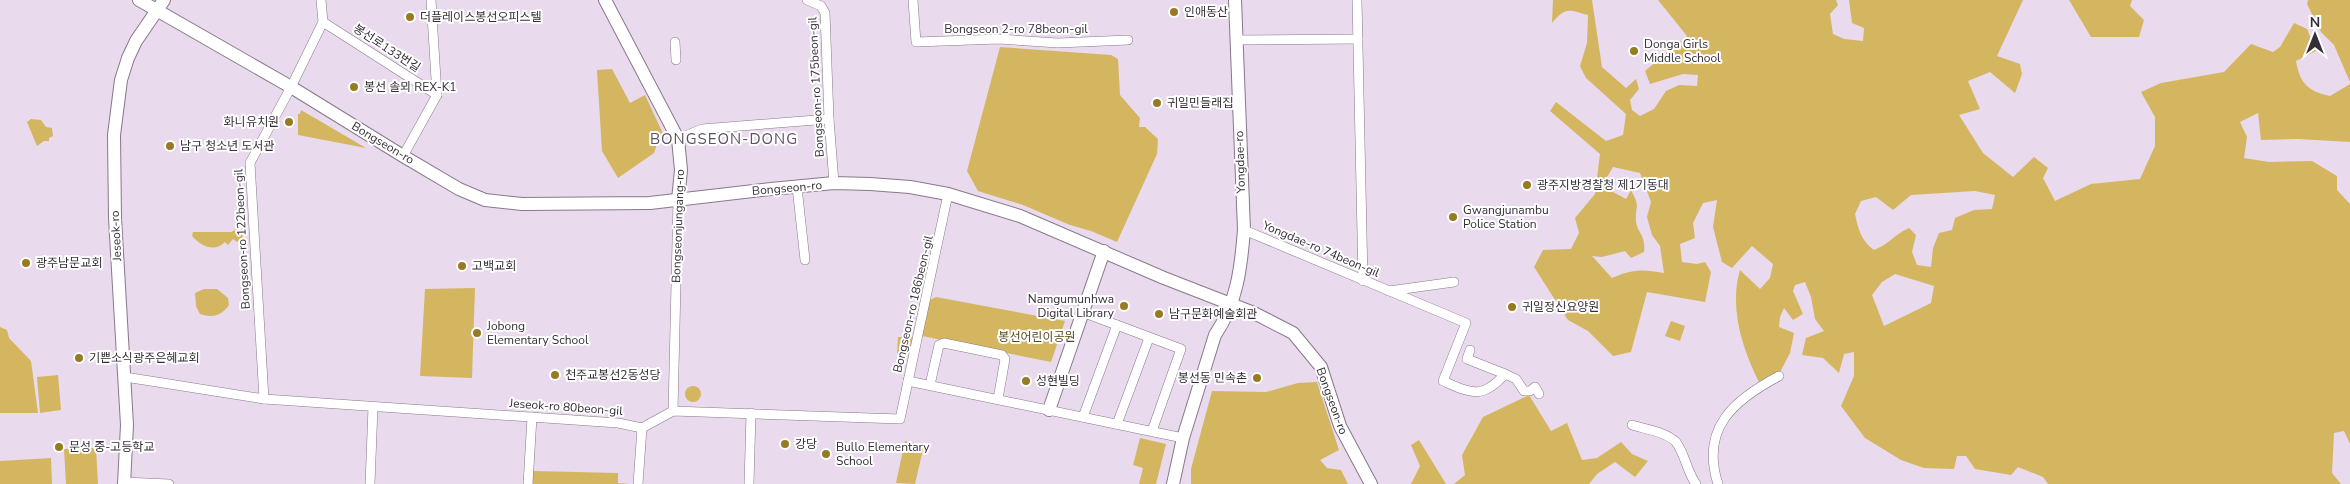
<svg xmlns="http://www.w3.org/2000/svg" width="2350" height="484" font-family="'Nunito Sans','Noto Sans KR',sans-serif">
<rect width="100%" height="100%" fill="#e9daed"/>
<g fill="#d4b661" fill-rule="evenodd">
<path d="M 1553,0 L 1592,0 L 1602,67 L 1626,88 L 1636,79 L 1639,89 L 1630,100 L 1632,110 L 1640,116 L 1654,109 L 1666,91 L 1679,85 L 1697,86 L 1698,75 L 1683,74 L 1650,84 L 1645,71 L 1687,36 L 1658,0 L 1836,0 L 1838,5 L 1830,14 L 1833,34 L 1844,39 L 1863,41 L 1864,28 L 1852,23 L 1849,0 L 2023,0 L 1997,56 L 2020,64 L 2022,74 L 2015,93 L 1990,72 L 1968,81 L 1980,109 L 1959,115 L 1983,153 L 2013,177 L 2034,157 L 2048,168 L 2043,178 L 2055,201 L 2091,184 L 2140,179 L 2155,146 L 2155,117 L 2141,92 L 2161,83 L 2224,72 L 2251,44 L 2273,52 L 2280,47 L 2294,23 L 2307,29 L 2316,51 L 2296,61 C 2300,84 2308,91 2330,96 L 2350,84 L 2350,142 L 2298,139 L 2261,140 L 2258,113 L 2240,122 L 2247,137 L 2244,158 L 2269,162 L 2312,161 L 2337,176 L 2337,190 L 2350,204 L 2350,444 L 2344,431 L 2334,433 L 2332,473 L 2341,484 L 2048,484 L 2043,477 L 2018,467 L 2011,475 L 1975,469 L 1966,456 L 1957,456 L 1954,469 L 1924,468 L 1901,460 L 1865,438 L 1841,406 L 1854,376 L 1854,352 L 1844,354 L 1839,373 L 1823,358 L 1802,355 L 1806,338 L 1824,331 L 1815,319 L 1811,297 L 1805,282 L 1795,285 L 1793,291 L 1803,314 L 1793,320 L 1784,308 L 1780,317 L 1779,327 L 1794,333 L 1790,353 L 1779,374 L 1760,384 C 1742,349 1729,307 1740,270 L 1760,289 L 1770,278 L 1773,264 L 1752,246 L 1732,268 L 1722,262 L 1713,227 L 1717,200 L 1703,203 L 1693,223 L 1695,238 L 1680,244 L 1682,262 L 1697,264 L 1705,262 L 1711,272 L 1705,302 L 1647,292 L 1631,352 L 1613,356 L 1588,331 L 1568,320 L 1534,267 L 1543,250 L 1571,249 L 1579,233 L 1575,218 L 1595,194 L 1600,154 L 1550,111 L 1556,102 L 1606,141 L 1623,135 L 1626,114 L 1586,78 L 1580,66 L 1587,43 L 1588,15 C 1569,10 1566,6 1552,23 ZM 1613,167 L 1640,173 L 1651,202 L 1647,217 L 1652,235 L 1660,246 L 1664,273 C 1642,269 1633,269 1612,278 L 1592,256 L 1602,257 L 1625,251 L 1631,258 L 1644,252 C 1646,234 1637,233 1636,221 C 1635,204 1641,209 1631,190 L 1626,199 L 1602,186 ZM 1975,191 L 1995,195 L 1992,209 L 1974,210 L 1955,218 L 1952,230 L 1939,233 L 1933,248 L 1931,267 L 1917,265 L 1912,252 L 1916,235 L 1909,228 C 1895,234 1888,245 1874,250 C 1861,241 1858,228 1855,214 L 1861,201 L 1876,197 L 1893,210 L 1911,195 ZM 1895,274 L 1934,286 L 1931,303 L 1884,326 L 1872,295 L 1882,282 Z"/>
<polygon points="2069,0 2132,0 2130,6 2144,20 2139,37 2091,37"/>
<polygon points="2308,0 2350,0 2350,82 2334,45 2321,32 2307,4"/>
<polygon points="1000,47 1111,55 1118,59 1120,95 1140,118 1139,127 1145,127 1158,139 1157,154 1117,242 1091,231 1070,225 1023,205 978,191 967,171"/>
<polygon points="612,69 630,103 645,95 665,138 657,144 654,153 618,178 602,151 597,70"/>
<polygon points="301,110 366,148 298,135 298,114 300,114"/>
<polygon points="31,119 41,120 46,127 52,128 53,136 49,138 49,141 44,141 37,146 27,122"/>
<path d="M 237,229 L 243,232 L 242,241 L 237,242 L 233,239 L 228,245 L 225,242 C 214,253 201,246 192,236 L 193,232 L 231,232 Z"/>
<polygon points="475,288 472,378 420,376 425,289"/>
<path d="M 204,289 L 217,289 L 228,298 L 229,305 C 221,316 213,318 200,314 L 196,306 L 195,293 Z"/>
<polygon points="936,297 1065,321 1051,362 922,336 930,300"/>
<polygon points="1671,321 1685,326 1680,341 1665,336"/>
<polygon points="0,327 7,330 9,338 31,361 38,413 0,413"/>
<polygon points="898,337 913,337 909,354 897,354"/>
<polygon points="58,375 61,410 40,413 37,377"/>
<polygon points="1317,382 1339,450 1320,460 1327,468 1341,470 1348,484 1191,484 1191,469 1212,391 1266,392 1298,383"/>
<circle cx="693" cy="394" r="8"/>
<polygon points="1529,395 1551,431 1567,423 1582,460 1597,458 1621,442 1632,454 1648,461 1635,477 1615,462 1597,474 1589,484 1454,484 1465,475 1462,455 1483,417"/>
<polygon points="1140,438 1166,444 1156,484 1139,484 1143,468 1133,465"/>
<polygon points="1419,440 1446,484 1411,484 1420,466 1411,445"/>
<polygon points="905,441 924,445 915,484 896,483"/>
<polygon points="96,448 98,484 66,484 64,449"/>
<polygon points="51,458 52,484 0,484 0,461"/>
<polygon points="533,471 618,473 618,483 630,484 532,484"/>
</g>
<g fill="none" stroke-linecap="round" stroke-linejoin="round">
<g stroke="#87798a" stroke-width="10">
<g id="street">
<polyline points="807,0 821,6 825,13 829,119 834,183"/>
<polyline points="913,0 916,42 999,39 1058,43 1128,40"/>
<polyline points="1357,0 1363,281"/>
<polyline points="323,22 437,95"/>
<polyline points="1236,40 1358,39"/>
<polyline points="675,42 676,60"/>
<polyline points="678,139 702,129 829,119"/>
<polyline points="403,156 437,95 431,0"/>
<polyline points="797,187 805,260"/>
<path d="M 1244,230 L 1466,323 L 1443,381 C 1471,393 1482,400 1505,374 L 1467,359 L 1470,350"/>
<polyline points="1389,291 1454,282"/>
<polyline points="1082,312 1181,349 1152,431"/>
<polyline points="1505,374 1516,379 1524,391 1530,391 1535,387 1539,394"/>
<polyline points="125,377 264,399 618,423 642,428 673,411 900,419 948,194"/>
<polyline points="908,381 1183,438"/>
<polyline points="930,385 939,345 944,343 1002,355 1005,359 998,399"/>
<polyline points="264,399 250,163 291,87 323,22 321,0"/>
<polyline points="673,411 678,200"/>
<polyline points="1083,417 1117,325"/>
<polyline points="1117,424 1149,338"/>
<path d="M 1632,425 C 1645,429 1666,432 1676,442 C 1685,454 1687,472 1696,484"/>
<polyline points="124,482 169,484"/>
<polyline points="370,484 373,407"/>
<polyline points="528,484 532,417"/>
<polyline points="638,484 642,428"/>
<polyline points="749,484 751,413"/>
<path d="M 1718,484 C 1700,428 1734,400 1779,376"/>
</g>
</g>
<g stroke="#87798a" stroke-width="14">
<g id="secondary">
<polyline points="139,0 291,87 403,156 459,189 485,200 522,204 650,203 771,189 834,183 870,184 910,187 948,194 1020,216 1164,278 1254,313 1293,333 1321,367 1340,426 1371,484"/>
<polyline points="605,0 678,139 681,170 678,200"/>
<polyline points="1049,410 1104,251"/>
<polyline points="124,484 127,425 115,218 114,135 121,80 128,58 136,41 164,0"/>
<path d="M 1173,484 L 1183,438 L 1215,335 C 1237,303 1241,268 1244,230 L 1235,0"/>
</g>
</g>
<use href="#street" stroke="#fff" stroke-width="9"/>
<use href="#secondary" stroke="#fff" stroke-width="12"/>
</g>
<g fill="#977b23" stroke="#fff" stroke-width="2">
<circle cx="1174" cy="12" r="5"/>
<circle cx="410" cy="17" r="5"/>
<circle cx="1634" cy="51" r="5"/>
<circle cx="354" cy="87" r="5"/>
<circle cx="1157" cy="103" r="5"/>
<circle cx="289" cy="122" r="5"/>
<circle cx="170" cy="146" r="5"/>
<circle cx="1527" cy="185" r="5"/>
<circle cx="1453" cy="217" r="5"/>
<circle cx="26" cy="263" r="5"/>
<circle cx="462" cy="266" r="5"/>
<circle cx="1124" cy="306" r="5"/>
<circle cx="1512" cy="307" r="5"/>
<circle cx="1159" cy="314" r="5"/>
<circle cx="477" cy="333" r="5"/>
<circle cx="79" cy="358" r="5"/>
<circle cx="555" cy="375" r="5"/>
<circle cx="1257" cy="378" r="5"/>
<circle cx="1026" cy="381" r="5"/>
<circle cx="785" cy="444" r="5"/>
<circle cx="59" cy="447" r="5"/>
<circle cx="826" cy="454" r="5"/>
</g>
<g text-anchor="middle" stroke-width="4" stroke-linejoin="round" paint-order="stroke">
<g font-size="12" fill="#342e36" stroke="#fff" text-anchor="start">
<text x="1184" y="16">인애동산</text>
<text x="420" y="21">더플레이스봉선오피스텔</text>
<text x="1644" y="48">Donga Girls<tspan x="1644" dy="14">Middle School</tspan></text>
<text x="364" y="91">봉선 솔뫼 REX-K1</text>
<text x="1167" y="107">귀일민들래집</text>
<text x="279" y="126" text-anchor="end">화니유치원</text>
<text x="180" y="150">남구 청소년 도서관</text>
<text x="1537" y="189">광주지방경찰청 제1기동대</text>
<text x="1463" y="214">Gwangjunambu<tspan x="1463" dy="14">Police Station</tspan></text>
<text x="36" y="267">광주남문교회</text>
<text x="472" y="270">고백교회</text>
<text x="1114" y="303" text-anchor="end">Namgumunhwa<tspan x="1114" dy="14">Digital Library</tspan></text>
<text x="1522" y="311">귀일정신요양원</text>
<text x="1169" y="318">남구문화예술회관</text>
<text x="487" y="330">Jobong<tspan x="487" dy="14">Elementary School</tspan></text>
<text x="89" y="362">기쁜소식광주은혜교회</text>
<text x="565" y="379">천주교봉선2동성당</text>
<text x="1247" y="382" text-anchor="end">봉선동 민속촌</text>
<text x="1036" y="385">성현빌딩</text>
<text x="795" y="448">강당</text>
<text x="69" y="451">문성 중-고등학교</text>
<text x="836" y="451">Bullo Elementary<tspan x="836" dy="14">School</tspan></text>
</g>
<g font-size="12" fill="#342e36" stroke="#fff">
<text x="1016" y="33">Bongseon 2-ro 78beon-gil</text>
<text transform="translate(387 48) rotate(33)" y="4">봉선로133번길</text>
<text transform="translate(816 87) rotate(-93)" y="4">Bongseon-ro 175beon-gil</text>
<text transform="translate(383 143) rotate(31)" y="4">Bongseon-ro</text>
<text transform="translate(1240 162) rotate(-92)" y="4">Yongdae-ro</text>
<text transform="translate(787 188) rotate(-5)" y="4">Bongseon-ro</text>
<text transform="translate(678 226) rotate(-88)" y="4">Bongseonjungang-ro</text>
<text transform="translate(116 236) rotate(-93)" y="4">Jeseok-ro</text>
<text transform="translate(242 239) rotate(-93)" y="4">Bongseon-ro 122beon-gil</text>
<text transform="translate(1321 249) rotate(23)" y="4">Yongdae-ro 74beon-gil</text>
<text transform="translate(913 304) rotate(-77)" y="4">Bongseon-ro 186beon-gil</text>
<text transform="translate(1332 401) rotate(70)" y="4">Bongseon-ro</text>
<text transform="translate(566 407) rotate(4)" y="4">Jeseok-ro 80beon-gil</text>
</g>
<g font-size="12" fill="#574a23" stroke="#fff">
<text x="1037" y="341">봉선어린이공원</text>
</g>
<g font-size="15" letter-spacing="1" fill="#5d5060" stroke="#fff">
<text x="724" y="144">BONGSEON-DONG</text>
</g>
</g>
<g transform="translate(2315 35)" stroke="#ffffff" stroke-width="4" paint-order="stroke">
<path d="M0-4L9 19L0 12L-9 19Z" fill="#342e36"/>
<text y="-8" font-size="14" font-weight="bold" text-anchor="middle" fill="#342e36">N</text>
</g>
</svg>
